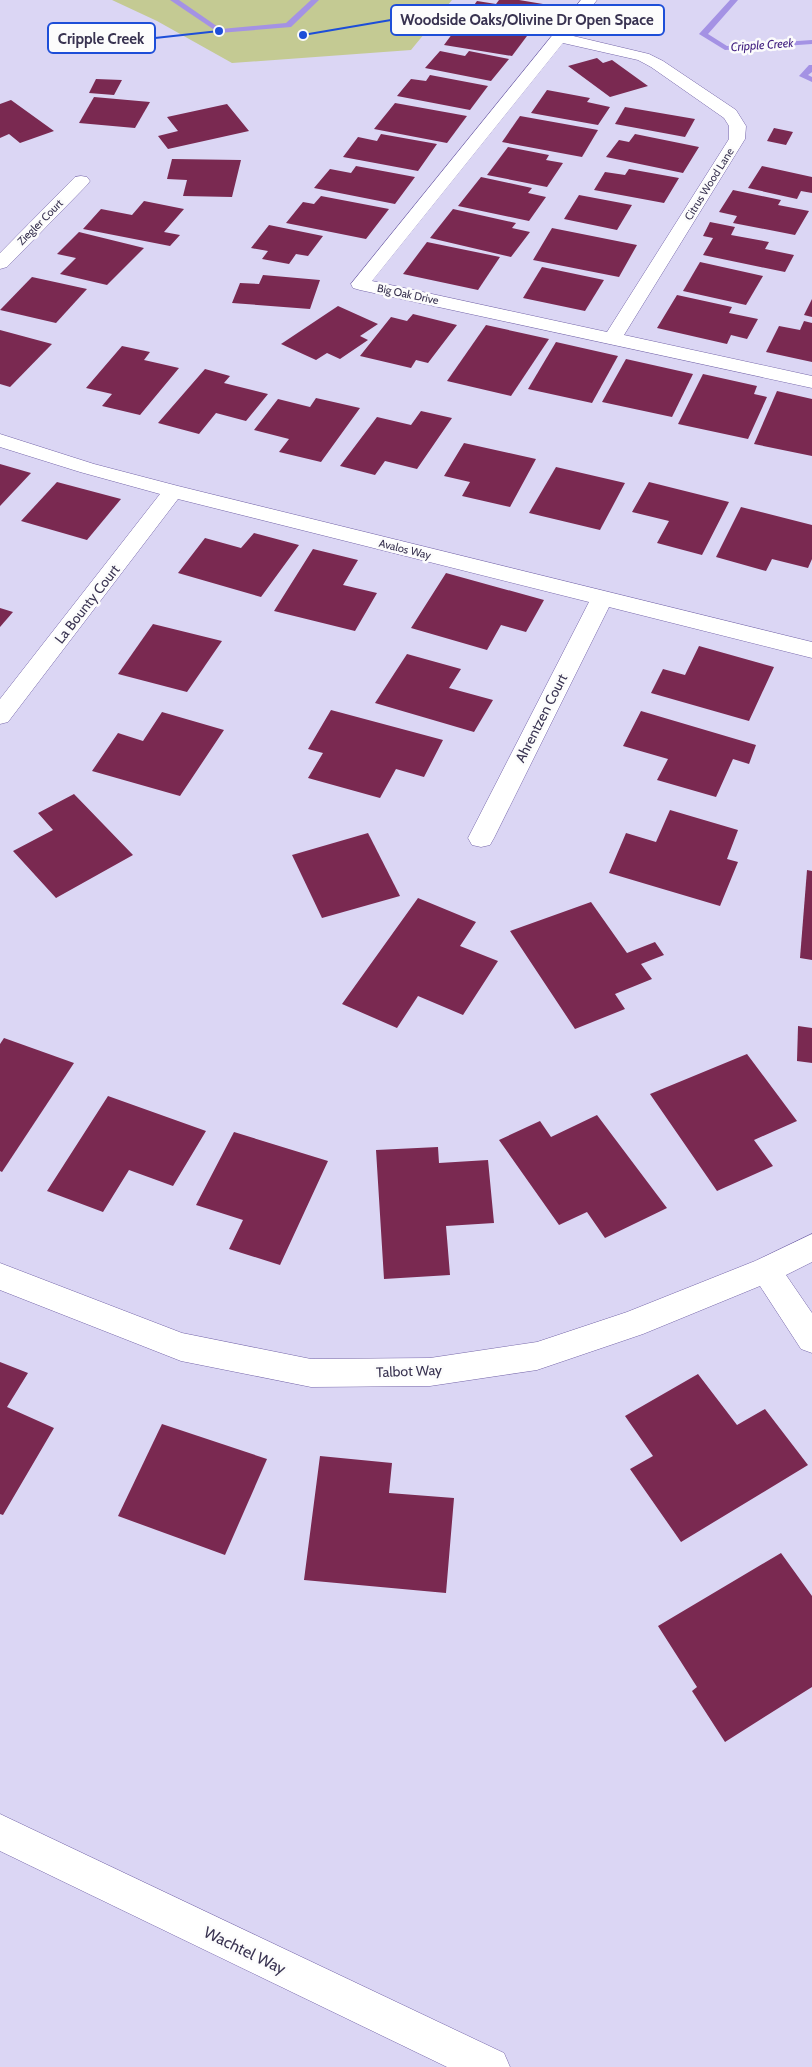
<svg xmlns="http://www.w3.org/2000/svg" width="812" height="2067" font-family="Cabin,sans-serif">
<rect width="100%" height="100%" fill="#dbd6f4"/>
<polygon fill="#c4ca93" points="112,0 452,0 411,50 232,63 157,21"/>
<g fill="none" stroke-linecap="round" stroke-linejoin="round">
<g fill="#a492e4" fill-rule="evenodd">
<polygon points="170,0 179,0 221,29 286,23 311,0 319,0 291,27 219,33"/>
<polygon points="730,0 738,0 708,34 727,46 812,40 812,44 725,50 699,34"/>
<polygon points="809,65 812,65 812,72 808,75 812,77 812,82 799,76"/>
</g>
</g>
<g fill="#7a2951">
<polygon points="499,0 519,0 543,4 538,10 549,12 539,27 467,15 477,1 496,4"/>
<polygon points="481,23 530,32 512,56 444,45 458,26 476,29"/>
<polygon points="440,51 465,56 469,51 509,59 491,81 425,68"/>
<polygon points="597,58 603,63 612,60 648,86 610,97 568,66"/>
<polygon points="430,75 488,86 470,110 397,96 411,79 426,81"/>
<polygon points="96,79 122,80 114,95 89,93"/>
<polygon points="547,90 590,98 587,102 610,107 598,125 531,113"/>
<polygon points="94,97 150,102 135,128 79,123"/>
<polygon points="11,100 54,131 20,143 9,134 0,138 0,104"/>
<polygon points="395,103 467,116 447,143 374,129"/>
<polygon points="227,104 249,131 168,149 158,136 178,131 167,117"/>
<polygon points="625,107 695,119 685,137 615,124"/>
<polygon points="520,116 598,130 582,157 502,142"/>
<polygon points="774,128 793,132 786,145 767,141"/>
<polygon points="381,134 437,144 418,171 343,157 358,137 377,141"/>
<polygon points="635,134 699,147 683,173 606,157 619,140 629,142"/>
<polygon points="508,147 549,155 546,160 563,163 547,187 487,175"/>
<polygon points="172,159 241,160 232,197 183,196 187,180 167,179"/>
<polygon points="356,166 415,177 395,204 314,188 330,169 351,173"/>
<polygon points="762,166 812,177 812,193 801,191 797,199 748,188"/>
<polygon points="629,169 679,178 664,203 594,190 605,172 625,175"/>
<polygon points="481,177 532,188 528,193 546,197 529,221 458,206"/>
<polygon points="733,190 781,200 778,205 809,211 795,235 733,223 737,216 719,212"/>
<polygon points="579,195 632,205 617,230 564,219"/>
<polygon points="321,196 389,209 366,239 286,223 303,202 314,204"/>
<polygon points="144,201 184,209 164,232 180,235 170,246 83,229 101,209 132,215"/>
<polygon points="453,209 516,223 512,228 530,232 511,257 430,238"/>
<polygon points="710,222 735,227 731,235 769,242 765,249 794,255 785,272 703,255 713,238 703,236"/>
<polygon points="269,225 323,236 308,256 296,254 289,264 262,259 268,251 251,248"/>
<polygon points="552,228 637,245 619,277 533,260"/>
<polygon points="79,232 144,248 107,285 60,274 76,258 57,254"/>
<polygon points="427,242 500,257 478,290 403,274"/>
<polygon points="700,262 763,276 746,305 683,291"/>
<polygon points="542,267 604,280 585,311 523,298"/>
<polygon points="263,275 320,280 310,309 232,303 240,283 259,284"/>
<polygon points="32,277 87,289 56,323 0,310"/>
<polygon points="677,295 732,307 729,313 758,319 747,339 731,335 727,344 657,328"/>
<polygon points="812,299 812,317 804,315"/>
<polygon points="338,306 378,324 360,336 368,340 340,359 327,353 316,360 281,344"/>
<polygon points="413,314 457,325 428,363 416,360 411,368 360,356 391,317 407,321"/>
<polygon points="804,321 812,323 812,362 766,352 779,326 800,330"/>
<polygon points="486,325 549,339 511,396 447,381"/>
<polygon points="0,330 52,344 10,387 0,384"/>
<polygon points="556,342 618,356 592,403 528,389"/>
<polygon points="122,346 150,352 144,360 179,368 140,415 102,406 112,394 86,388"/>
<polygon points="626,359 693,374 672,417 602,402"/>
<polygon points="205,369 230,376 224,383 268,394 246,421 216,413 199,434 158,423"/>
<polygon points="703,374 757,386 754,394 767,397 748,439 678,424"/>
<polygon points="777,391 812,399 812,456 754,444"/>
<polygon points="316,398 360,408 321,462 279,452 289,439 254,430 278,399 310,407"/>
<polygon points="421,411 452,418 417,469 385,461 375,475 340,466 377,417 411,425"/>
<polygon points="464,443 536,459 510,507 462,496 470,482 444,476"/>
<polygon points="0,464 31,473 0,506"/>
<polygon points="556,467 625,483 600,530 529,513"/>
<polygon points="57,482 121,499 87,540 21,521"/>
<polygon points="649,482 729,502 702,555 657,543 669,521 632,512"/>
<polygon points="741,507 812,525 812,559 808,568 772,559 766,571 716,557"/>
<polygon points="254,533 299,545 261,597 178,573 205,538 241,548"/>
<polygon points="313,549 358,560 343,585 377,593 355,631 274,611"/>
<polygon points="446,573 544,600 526,632 501,625 487,650 411,628"/>
<polygon points="0,608 13,612 0,627"/>
<polygon points="153,624 222,641 187,692 118,674"/>
<polygon points="699,646 774,667 749,721 651,693 663,669 685,675"/>
<polygon points="407,654 461,669 449,688 493,700 474,732 375,703"/>
<polygon points="331,710 443,740 424,777 396,769 380,798 308,778 323,753 308,749"/>
<polygon points="641,711 756,745 749,764 733,759 716,797 657,780 668,759 623,746"/>
<polygon points="162,712 224,730 180,796 92,771 118,733 143,741"/>
<polygon points="74,794 133,855 56,898 13,851 53,830 38,813"/>
<polygon points="670,810 738,830 727,859 738,862 720,906 609,873 626,833 656,842"/>
<polygon points="368,833 400,896 322,918 292,855"/>
<polygon points="807,870 812,871 812,960 800,958"/>
<polygon points="418,898 476,922 460,946 498,961 463,1015 418,996 397,1028 342,1004"/>
<polygon points="591,902 627,953 655,942 664,955 641,964 652,979 615,994 625,1009 575,1029 510,931"/>
<polygon points="798,1026 812,1028 812,1063 797,1061"/>
<polygon points="4,1038 74,1063 2,1172 0,1171 0,1044"/>
<polygon points="747,1054 797,1121 754,1140 773,1166 717,1191 650,1094"/>
<polygon points="108,1096 206,1131 173,1186 129,1170 103,1212 47,1191"/>
<polygon points="597,1115 667,1208 605,1238 587,1212 559,1225 499,1140 540,1121 551,1137"/>
<polygon points="234,1132 328,1161 280,1265 229,1249 243,1220 196,1205"/>
<polygon points="438,1147 439,1163 488,1160 494,1223 446,1226 450,1275 384,1279 376,1150"/>
<polygon points="0,1362 28,1373 7,1407 54,1428 3,1515 0,1514"/>
<polygon points="698,1374 737,1425 765,1409 808,1465 681,1542 630,1469 653,1456 625,1416"/>
<polygon points="162,1424 267,1459 225,1555 118,1516"/>
<polygon points="320,1456 392,1463 389,1493 454,1498 446,1593 304,1580"/>
<polygon points="781,1553 812,1596 812,1687 725,1742 692,1691 697,1687 658,1626"/>
</g>
<g fill="none" stroke-linecap="round" stroke-linejoin="round">
<g stroke="#7566a9" stroke-width="1">
<g id="minor">
<path d="M 581,0 L 597,0 L 569,35 L 649,54 L 663,61 L 736,110 L 746,126 L 745,139 L 624,335 L 812,376 L 812,388 L 360,290 L 353,288 L 351,284 ZM 563,43 L 638,60 L 651,67 L 724,118 L 729,126 L 729,139 L 607,332 L 372,281 Z"/>
<polygon points="81,176 87,177 90,181 87,185 7,267 0,269 0,253 75,177"/>
<polygon points="0,434 94,464 178,486 812,642 812,658 609,607 494,838 490,845 481,847 472,845 468,838 589,602 178,499 8,722 0,724 0,699 160,494 80,472 0,447"/>
<polygon points="812,1234 812,1262 786,1275 812,1313 812,1353 801,1349 760,1286 643,1334 537,1370 430,1386 311,1387 181,1361 0,1290 0,1263 182,1333 311,1359 430,1358 537,1342 627,1312 755,1261"/>
</g>
</g>
<g stroke="#7566a9" stroke-width="1">
<polygon id="major" points="0,1814 504,2053 510,2067 447,2067 0,1851"/>
</g>
<use href="#minor" fill="#fff" fill-rule="evenodd"/>
<use href="#major" fill="#fff" fill-rule="evenodd"/>
</g>
<g text-anchor="middle" stroke-width="5" stroke-linejoin="round" paint-order="stroke">
<g font-size="11" fill="#393351" stroke="#fcfcfc">
<text transform="translate(709 184) rotate(-58)" y="4">Citrus Wood Lane</text>
<text transform="translate(40 222) rotate(-45)" y="4">Ziegler Court</text>
<text transform="translate(408 294) rotate(12)" y="4">Big Oak Drive</text>
<text transform="translate(405 549) rotate(14)" y="4">Avalos Way</text>
</g>
<g font-size="12" font-style="italic" fill="#442382" stroke="#fcfcfc">
<text transform="translate(762 45) rotate(-4)" y="4">Cripple Creek</text>
</g>
<g font-size="14" fill="#393351" stroke="#fcfcfc">
<text transform="translate(87 604) rotate(-52)" y="5">La Bounty Court</text>
<text transform="translate(541 718) rotate(-63)" y="5">Ahrentzen Court</text>
<text transform="translate(409 1371) rotate(-2)" y="5">Talbot Way</text>
</g>
<g font-size="16" fill="#393351" stroke="#fcfcfc">
<text transform="translate(245 1950) rotate(26)" y="6">Wachtel Way</text>
</g>
</g>
<path fill="none" stroke="#1d4ed8" stroke-width="2" d="M303 35L391 20M219 31L155 38"/>
<g fill="#1d4ed8" stroke="#fcfcfc" stroke-width="2">
<circle cx="303" cy="35" r="5"/>
<circle cx="219" cy="31" r="5"/>
</g>
<g fill="#fcfcfc" stroke="#1d4ed8" stroke-width="2">
<rect x="391" y="5" width="273" height="30" rx="5"/>
<rect x="48" y="23" width="107" height="30" rx="5"/>
</g>
<g font-size="15" text-anchor="middle" font-weight="bold" fill="#393351">
<text x="527" y="25">Woodside Oaks/Olivine Dr Open Space</text>
<text x="101" y="44">Cripple Creek</text>
</g>
</svg>
